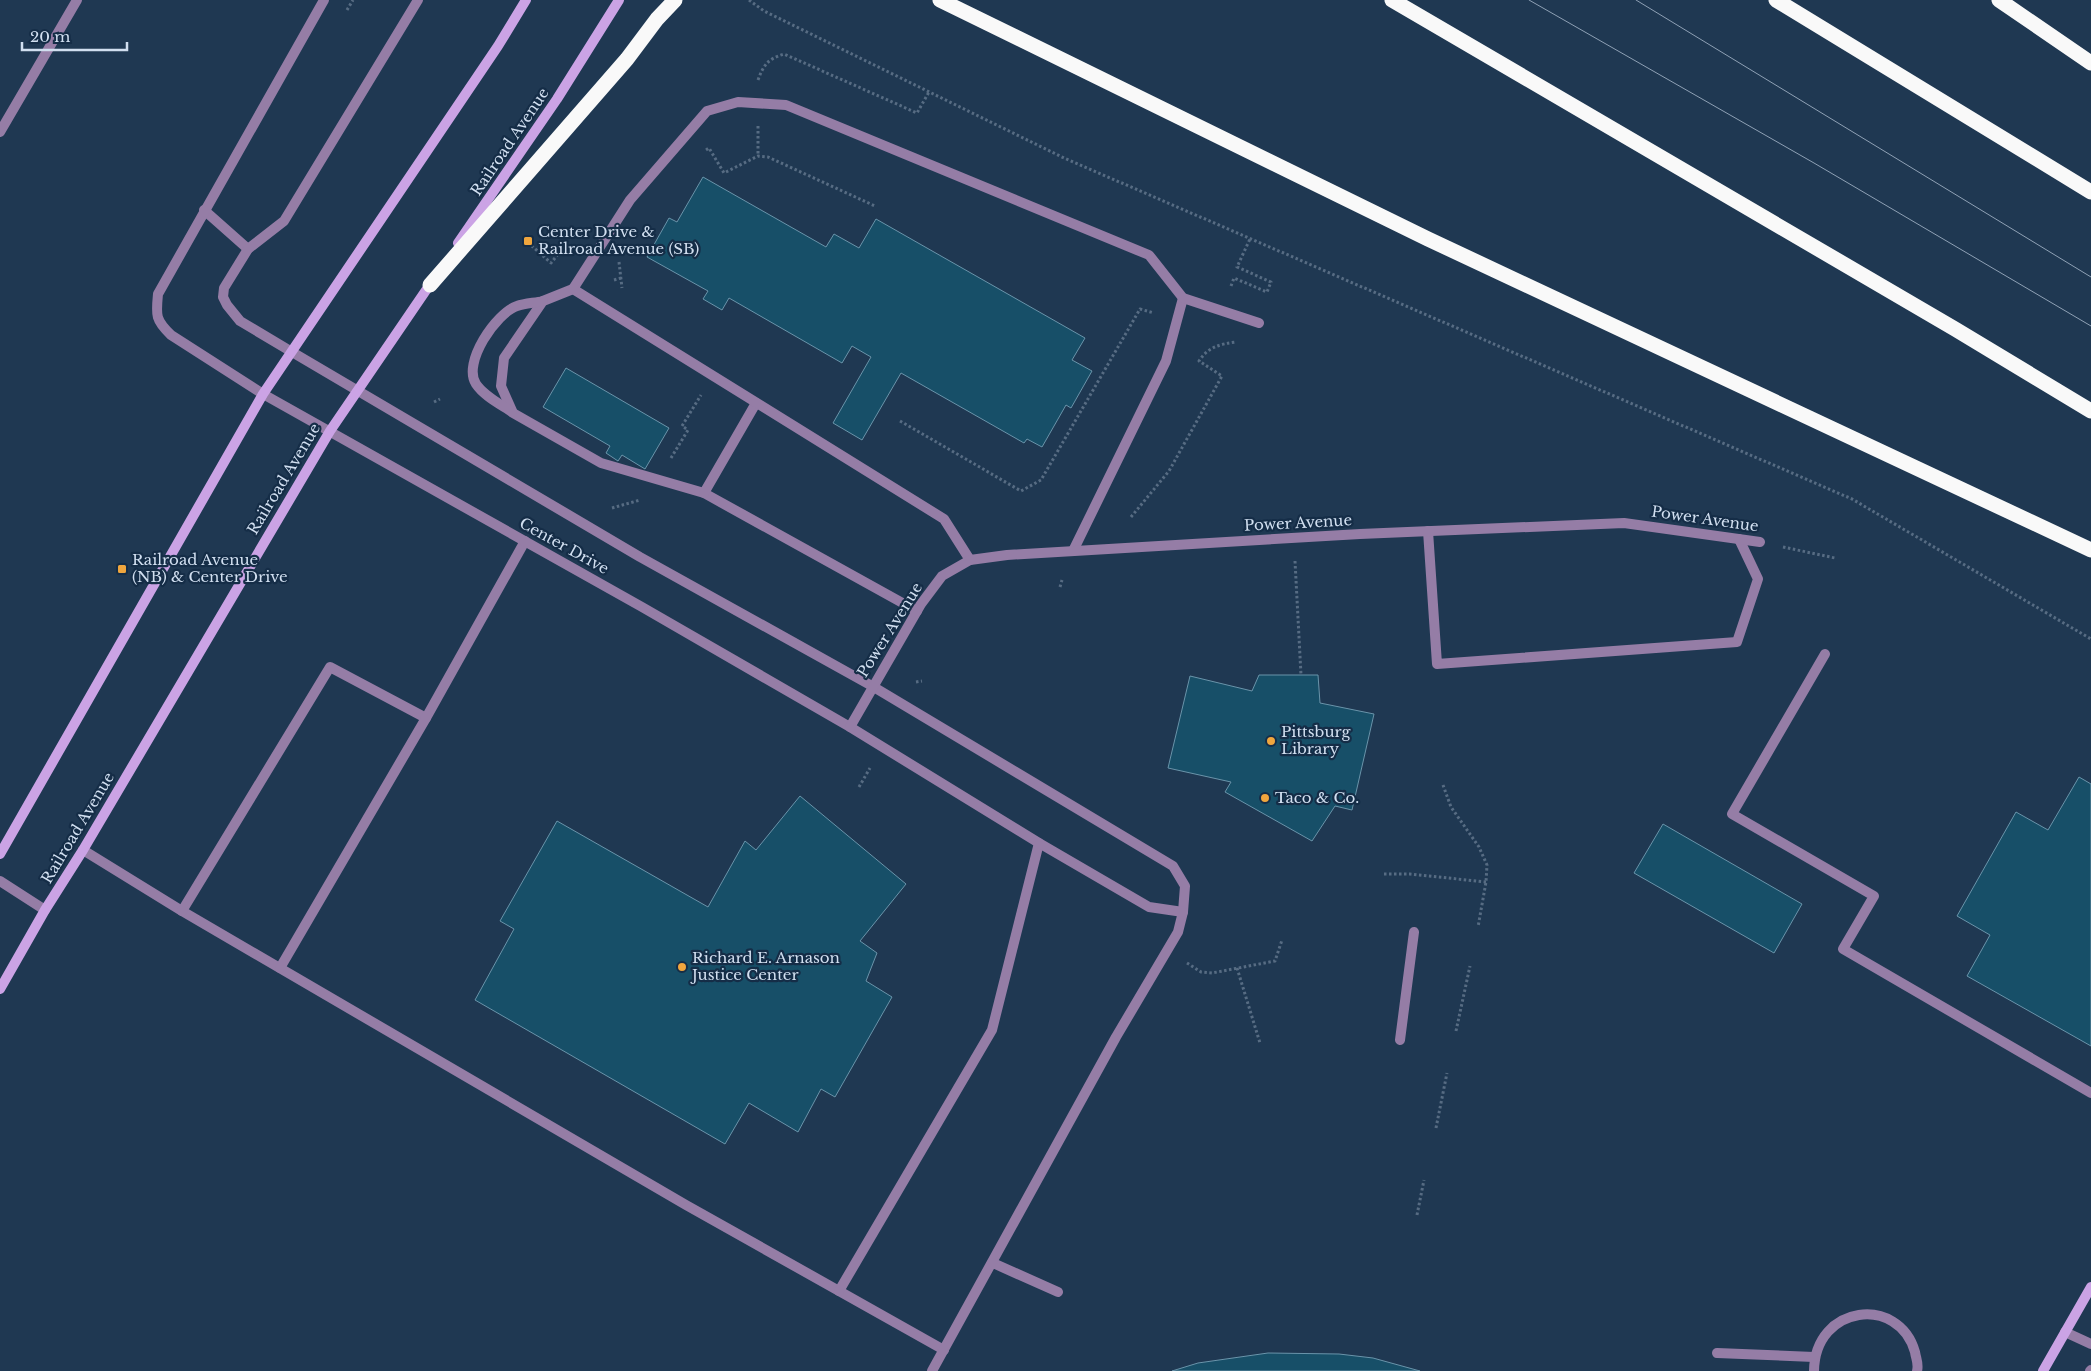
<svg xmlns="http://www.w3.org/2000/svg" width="2091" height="1371" font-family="'Libre Baskerville',serif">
<rect width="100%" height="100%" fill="#1f3852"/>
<g fill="#174f68" stroke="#6a94aa">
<polygon points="703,177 826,247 834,234 859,248 876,219 1085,338 1072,360 1092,371 1071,408 1066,405 1042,447 1027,439 1024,443 901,373 862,440 833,423 871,357 852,346 842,363 729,298 722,310 703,299 708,291 647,257 669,218 677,222"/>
<polygon points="566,368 669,428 645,469 622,455 618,461 606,453 610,446 543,407"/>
<polygon points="1259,675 1318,675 1320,703 1374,714 1352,810 1335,806 1312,841 1225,792 1231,782 1168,768 1190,676 1252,691"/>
<polygon points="2079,777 2091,784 2091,1046 1967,976 1990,935 1957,916 2016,812 2048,830"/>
<polygon points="800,796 906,884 860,941 877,953 866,981 892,997 835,1097 821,1089 798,1132 749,1103 725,1144 475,1000 514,929 500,921 557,821 708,907 745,841 756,850"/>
<polygon points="1663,824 1802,904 1774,953 1634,873"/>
<polygon points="1268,1353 1339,1354 1373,1358 1420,1371 1172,1371 1198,1363"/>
</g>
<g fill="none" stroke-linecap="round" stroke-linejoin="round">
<g stroke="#576c83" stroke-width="3" stroke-dasharray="2.5 2.5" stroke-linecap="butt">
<polyline points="749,0 764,11 1064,158 1852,499 2091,639"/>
<polyline points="347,10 353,0"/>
<path d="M 758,80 C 764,64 768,59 784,54 L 917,113 L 929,92"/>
<polyline points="758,126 758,156"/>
<polyline points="706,150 709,148 724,173 758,156 768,157 875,206"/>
<polyline points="524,239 551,263 563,248 567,252"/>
<polyline points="619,262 622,288"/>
<polyline points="614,280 621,278"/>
<polyline points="1231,286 1234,278 1267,292 1271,282 1237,267 1250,239"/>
<polyline points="434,402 440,399"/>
<polyline points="900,421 1021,491 1041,480 1140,309 1154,313"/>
<polyline points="671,458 688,430 682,426 701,395"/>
<polyline points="612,508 640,500"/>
<path d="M 1131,517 L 1169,471 L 1222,376 L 1199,361 C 1208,347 1220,344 1236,342"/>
<polyline points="1783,547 1835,558"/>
<polyline points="1295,561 1301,675"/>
<polyline points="1060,587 1062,580"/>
<polyline points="916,682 922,681"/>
<polyline points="1443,785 1451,807 1479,847 1487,865 1486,882 1478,927"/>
<polyline points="859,787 870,768"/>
<polyline points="1384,874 1410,874 1486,882"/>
<polyline points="1187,963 1201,972 1212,973 1275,961 1282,940"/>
<polyline points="1237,968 1260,1043"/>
<polyline points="1456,1031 1470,966"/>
<polyline points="1436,1128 1447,1073"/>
<polyline points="1417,1215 1424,1180"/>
</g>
<g stroke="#957da6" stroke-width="10">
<polyline points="204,210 248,249"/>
<polyline points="573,289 543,301 504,358 501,386 513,413 601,463 704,493 917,611"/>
<polyline points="292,352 240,321 227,305 223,297 224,288 248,249 284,221 418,0"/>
<path d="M 263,394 L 171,335 C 155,320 156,315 158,294 L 324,0"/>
<path d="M 512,412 C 500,404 484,396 476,384 C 462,363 496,313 517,306 C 525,303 535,303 543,301"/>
<polyline points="704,493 756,403"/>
<polyline points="1428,531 1437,664 1737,642 1758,579 1739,539"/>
<polyline points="1073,551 1166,361 1183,298"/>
<polyline points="970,560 944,519 573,289 630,200 707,111 738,102 786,105 1149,255 1183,298 1259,323"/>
<polyline points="1825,654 1732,814 1874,896 1843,949 2091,1093"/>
<polyline points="83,850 182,911 686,1205 944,1350"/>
<polyline points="182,911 330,667 426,718"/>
<polyline points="280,968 426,718 525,541"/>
<polyline points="1400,1040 1414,932"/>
<polyline points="993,1263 1058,1292"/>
<polyline points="839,1291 992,1030 1039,843"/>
<polyline points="2065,1332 2091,1344"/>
<polyline points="1717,1353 1814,1357"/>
<path d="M 1814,1371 C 1815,1304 1899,1295 1915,1352 C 1916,1359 1919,1364 1917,1371"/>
</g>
<g stroke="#957da6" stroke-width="10">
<polyline points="0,132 77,0"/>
<polyline points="292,352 640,557 872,686 1173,866 1185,886 1183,912 1178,932 1116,1037 932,1371"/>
<polyline points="263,394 642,607 850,727 1039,843 1149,907 1183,912"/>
<polyline points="850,727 921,604 942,576 970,560 1007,555 1360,534 1624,523 1760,542"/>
<polyline points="0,881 45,910"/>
<polyline points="2090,1371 2091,1370"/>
</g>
<g stroke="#cba3e5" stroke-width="10">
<polyline points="458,243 557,99 619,0"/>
<polyline points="0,854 263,394 498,46 526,0"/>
<polyline points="0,989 45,910 83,850 330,431 433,280"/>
<polyline points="2043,1371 2091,1287"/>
</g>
<g stroke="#f9f9f9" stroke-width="15">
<polyline points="940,0 1428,239 2091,550"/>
<polyline points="1392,0 1955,329 2091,411"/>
<polyline points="1776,0 2091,192"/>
<polyline points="1999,0 2091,63"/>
<polyline points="430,285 627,59 657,19 675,0"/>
</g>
<g stroke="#8fa1b5" stroke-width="1">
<polyline points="1529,0 1814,163 2091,326"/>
<polyline points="1636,0 2091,277"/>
</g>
</g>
<g fill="#f0a63e" stroke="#152d47" stroke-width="2">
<rect x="523" y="236" width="10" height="10" rx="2.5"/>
<rect x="117" y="564" width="10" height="10" rx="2.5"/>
<circle cx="1271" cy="741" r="5"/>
<circle cx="1265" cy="798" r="5"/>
<circle cx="682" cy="967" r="5"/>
</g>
<g text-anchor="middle" stroke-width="4.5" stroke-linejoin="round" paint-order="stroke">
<g font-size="15" fill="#d1dff0" stroke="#152d47">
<text transform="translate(510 142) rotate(-56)" y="5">Railroad Avenue</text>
<text transform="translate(284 479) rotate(-59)" y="5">Railroad Avenue</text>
<text transform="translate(1705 519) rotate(8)" y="5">Power Avenue</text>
<text transform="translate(1298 523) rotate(-3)" y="5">Power Avenue</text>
<text transform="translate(564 546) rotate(29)" y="5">Center Drive</text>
<text transform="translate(890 630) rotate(-58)" y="5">Power Avenue</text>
<text transform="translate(78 828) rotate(-59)" y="5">Railroad Avenue</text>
</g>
<g font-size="15" fill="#d1dff0" stroke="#152d47" text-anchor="start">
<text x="538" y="237">Center Drive &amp;<tspan x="538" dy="17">Railroad Avenue (SB)</tspan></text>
<text x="132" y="565">Railroad Avenue<tspan x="132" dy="17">(NB) &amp; Center Drive</tspan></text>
<text x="1281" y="737">Pittsburg<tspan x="1281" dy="17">Library</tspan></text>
<text x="1275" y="803">Taco &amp; Co.</text>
<text x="692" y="963">Richard E. Arnason<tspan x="692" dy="17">Justice Center</tspan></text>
</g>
</g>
<path d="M22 42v8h105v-8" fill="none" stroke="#d1dff0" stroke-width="2.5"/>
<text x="30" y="42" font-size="15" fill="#d1dff0" stroke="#152d47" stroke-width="4" paint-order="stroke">20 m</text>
</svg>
